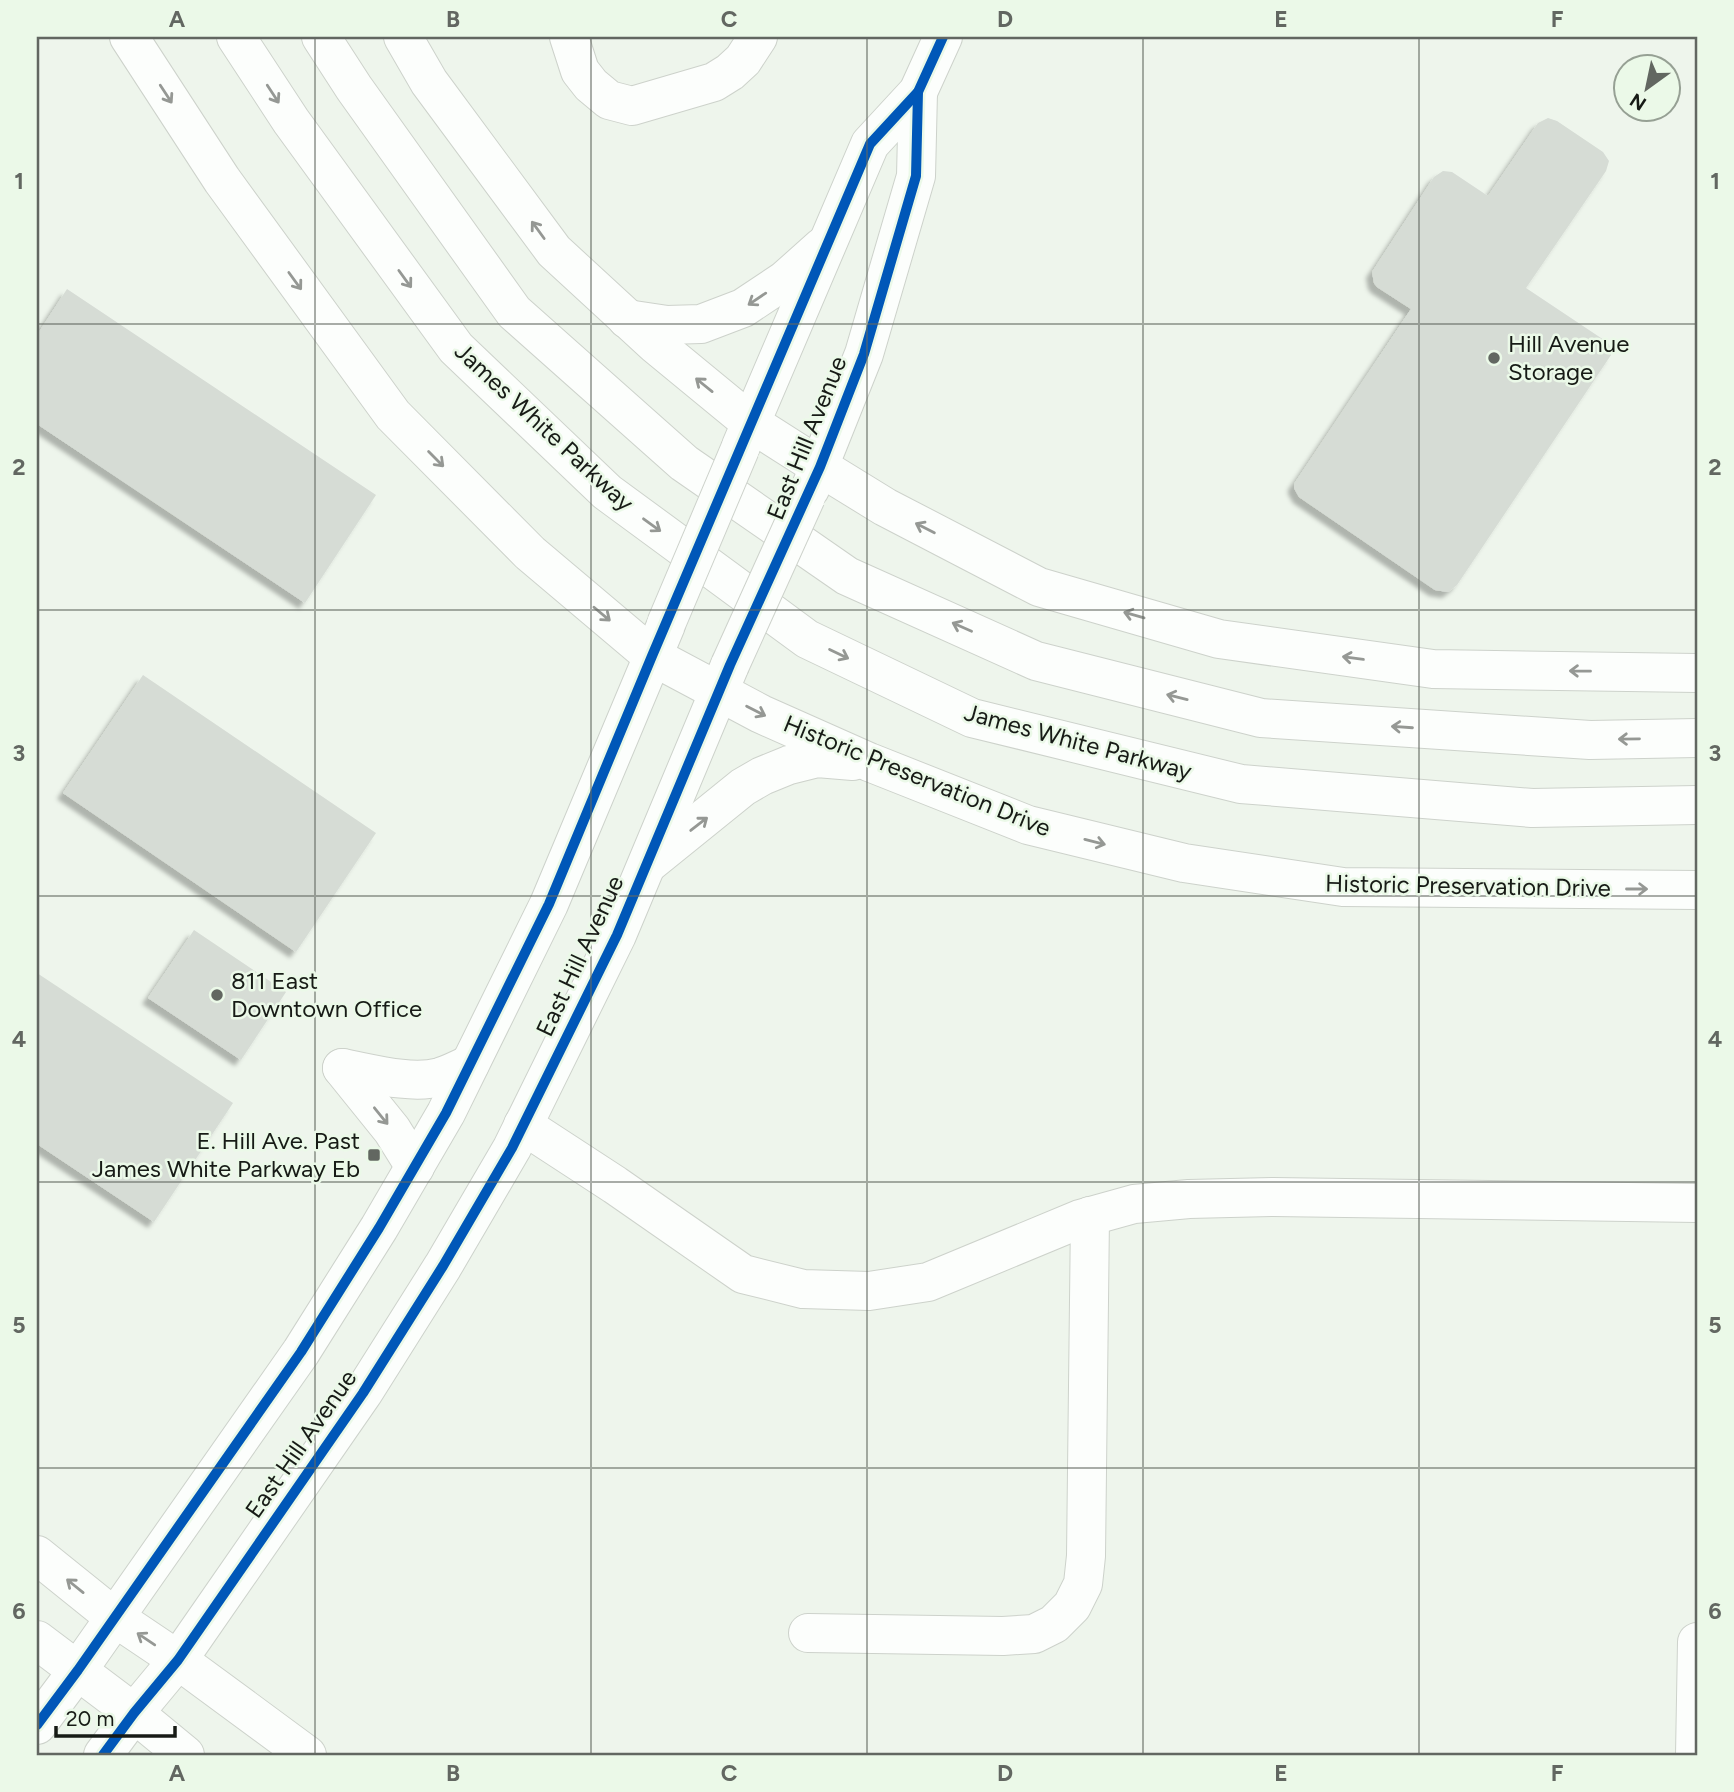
<svg xmlns="http://www.w3.org/2000/svg" width="1734" height="1792" font-family="Figtree,sans-serif">
<defs>
<filter id="shadow"><feDropShadow dx="-6" dy="6" stdDeviation="2" flood-color="#0004"/></filter>
</defs>
<rect width="100%" height="100%" fill="#eef5ec"/>
<g fill="#d6dcd5" filter="url(#shadow)">
<polygon points="1548,118 1557,121 1603,152 1609,161 1606,171 1526,288 1604,340 1609,344 1611,355 1457,585 1448,592 1435,590 1299,497 1294,488 1294,484 1411,309 1377,287 1374,283 1372,272 1434,177 1443,171 1452,172 1488,196 1538,123"/>
<polygon points="67,289 376,495 305,603 37,424 37,335"/>
<polygon points="143,675 376,833 296,952 63,793"/>
<polygon points="194,930 286,992 241,1060 148,998"/>
<polygon points="37,973 233,1103 154,1222 37,1144"/>
</g>
<g fill="none" stroke-linecap="round" stroke-linejoin="round">
<g stroke="#cdd2cb" stroke-width="40">
<g id="minor">
<polyline points="569,37 580,71 591,85 609,100 632,106 714,82 730,72 743,60 758,37"/>
<path d="M 342,1068 C 370,1073 411,1085 440,1077 C 450,1074 460,1069 470,1064"/>
<polyline points="342,1068 392,1130 415,1167"/>
<polyline points="523,1125 615,1185 743,1274 803,1289 869,1291 928,1282 1080,1219 1134,1204 1189,1199 1273,1197 1697,1203"/>
<polyline points="37,1555 114,1617 178,1660 307,1755"/>
<polyline points="808,1633 1003,1636 1034,1634 1054,1624 1072,1606 1083,1584 1086,1556 1090,1216"/>
<polyline points="37,1640 134,1713 185,1755"/>
<polyline points="1695,1755 1697,1642"/>
</g>
</g>
<g stroke="#cdd2cb" stroke-width="40">
<g id="major">
<polyline points="403,37 429,82 554,251 655,344 751,423 820,467"/>
<polyline points="627,319 667,325 701,324 743,308 785,280 822,247"/>
<polyline points="741,446 870,144 918,92 943,37"/>
<polyline points="810,489 864,354 916,176 918,92"/>
<polyline points="652,656 761,714 869,762 1028,825 1184,863 1343,887 1697,890"/>
<polyline points="649,863 743,787 762,776 789,765 817,758 853,761"/>
<polyline points="37,1725 78,1670 301,1352 379,1228 446,1113 549,904 666,625"/>
<polyline points="103,1755 134,1713 178,1660 363,1393 443,1266 512,1148 617,935 730,665"/>
</g>
</g>
<g stroke="#cdd2cb" stroke-width="40">
<g id="highway">
<polyline points="129,37 222,180 393,415 530,553 652,656"/>
<polyline points="236,37 291,121 456,348 607,492 807,639 972,718 1241,784 1532,808 1697,805"/>
<polyline points="321,37 354,88 514,312 684,463 847,576 1036,661 1261,718 1590,740 1697,738"/>
<polyline points="820,467 885,507 1039,587 1219,639 1433,669 1697,673"/>
</g>
</g>
<use href="#minor" stroke="#fcfefc" stroke-width="38"/>
<use href="#major" stroke="#fcfefc" stroke-width="38"/>
<use href="#highway" stroke="#fcfefc" stroke-width="38"/>
<g stroke="#cdd2cb" stroke-width="40" stroke-linecap="butt">
<g id="major-bridge">
<polyline points="666,624 740,449"/>
<polyline points="730,665 806,497"/>
</g>
</g>
<use href="#major-bridge" stroke="#fcfefc" stroke-width="38"/>
<g stroke="#ebf9e8" stroke-width="15">
<g id="cycleway">
<polyline points="37,1725 78,1670 301,1352 379,1228 446,1113 549,904 652,656 870,144 918,92 943,37"/>
<polyline points="103,1755 134,1713 178,1660 363,1393 443,1266 512,1148 617,935 730,665 820,467 864,354 916,176 918,92"/>
</g>
</g>
<use href="#cycleway" stroke="#0057b8" stroke-width="10"/>
</g>
<defs><path id="oneway-shaft" d="M-6 0H5M1.5-3L5.5 0L1.5 3" fill="none" stroke-width="1.6" stroke-linecap="round" stroke-linejoin="round" transform="scale(1.75)"/></defs>
<g stroke="#959894">
<use href="#oneway-shaft" transform="translate(166 94) rotate(57)"/>
<use href="#oneway-shaft" transform="translate(273 94) rotate(57)"/>
<use href="#oneway-shaft" transform="translate(538 230) rotate(-126)"/>
<use href="#oneway-shaft" transform="translate(405 279) rotate(54)"/>
<use href="#oneway-shaft" transform="translate(295 281) rotate(54)"/>
<use href="#oneway-shaft" transform="translate(757 299) rotate(146)"/>
<use href="#oneway-shaft" transform="translate(704 385) rotate(-141)"/>
<use href="#oneway-shaft" transform="translate(436 459) rotate(45)"/>
<use href="#oneway-shaft" transform="translate(652 525) rotate(36)"/>
<use href="#oneway-shaft" transform="translate(925 528) rotate(-153)"/>
<use href="#oneway-shaft" transform="translate(602 614) rotate(40)"/>
<use href="#oneway-shaft" transform="translate(1134 615) rotate(-164)"/>
<use href="#oneway-shaft" transform="translate(962 627) rotate(-156)"/>
<use href="#oneway-shaft" transform="translate(839 654) rotate(26)"/>
<use href="#oneway-shaft" transform="translate(1353 658) rotate(-172)"/>
<use href="#oneway-shaft" transform="translate(1580 671) rotate(-179)"/>
<use href="#oneway-shaft" transform="translate(1177 697) rotate(-166)"/>
<use href="#oneway-shaft" transform="translate(756 711) rotate(27)"/>
<use href="#oneway-shaft" transform="translate(1402 727) rotate(-176)"/>
<use href="#oneway-shaft" transform="translate(1629 739) rotate(179)"/>
<use href="#oneway-shaft" transform="translate(699 824) rotate(-38)"/>
<use href="#oneway-shaft" transform="translate(1095 842) rotate(14)"/>
<use href="#oneway-shaft" transform="translate(1637 889)"/>
<use href="#oneway-shaft" transform="translate(381 1116) rotate(51)"/>
<use href="#oneway-shaft" transform="translate(75 1586) rotate(-141)"/>
<use href="#oneway-shaft" transform="translate(146 1639) rotate(-146)"/>
</g>
<path fill="none" stroke="#626761" stroke-width="2" stroke-opacity="0.55" d="M 315,37 L 315,1755M 591,37 L 591,1755M 867,37 L 867,1755M 1143,37 L 1143,1755M 1419,37 L 1419,1755M 37,324 L 1697,324M 37,610 L 1697,610M 37,896 L 1697,896M 37,1182 L 1697,1182M 37,1468 L 1697,1468"/>
<g fill="#626761" stroke="#ebf9e8" stroke-width="2.5">
<circle cx="1494" cy="358" r="7"/>
<circle cx="217" cy="995" r="7"/>
<rect x="367" y="1148" width="14" height="14" rx="3.5"/>
</g>
<g text-anchor="middle" stroke-width="5" stroke-linejoin="round" paint-order="stroke">
<g font-size="24" fill="#171b16" stroke="#ebf9e8" text-anchor="start">
<text x="1508" y="352">Hill Avenue<tspan x="1508" dy="28">Storage</tspan></text>
<text x="231" y="989">811 East<tspan x="231" dy="28">Downtown Office</tspan></text>
<text x="360" y="1149" text-anchor="end">E. Hill Ave. Past<tspan x="360" dy="28">James White Parkway Eb</tspan></text>
</g>
<g font-size="24" fill="#171b16" stroke="#ebf9e8">
<text transform="translate(544 427) rotate(43)" y="8">James White Parkway</text>
<text transform="translate(807 438) rotate(-68)" y="8">East Hill Avenue</text>
<text transform="translate(1078 742) rotate(15)" y="8">James White Parkway</text>
<text transform="translate(917 776) rotate(22)" y="8">Historic Preservation Drive</text>
<text transform="translate(1468 886) rotate(1)" y="8">Historic Preservation Drive</text>
<text transform="translate(580 956) rotate(-65)" y="8">East Hill Avenue</text>
<text transform="translate(301 1444) rotate(-55)" y="8">East Hill Avenue</text>
</g>
</g>
<rect width="1734" height="1792" fill="none" stroke="#ebf9e8" stroke-width="77"/>
<g transform="translate(1647 88) rotate(213)"><circle r="33" fill="#ebf9e8" stroke="#96a094" stroke-width="2"/>
<path d="M0-5L12 26L0 18L-12 26Z" fill="#626761"/>
<text y="-10" font-size="19" font-weight="bold" text-anchor="middle" fill="#171b16">N</text>
</g>
<path d="M56 1726v10h119v-10" fill="none" stroke="#171b16" stroke-width="3.5"/>
<text x="66" y="1726" font-size="21" fill="#171b16" stroke="#ebf9e8" stroke-width="5" paint-order="stroke">20 m</text>
<rect x="38" y="38" width="1658" height="1716" fill="none" stroke="#626761" stroke-width="2.5"/>
<g font-size="23" text-anchor="middle" font-weight="bold" fill="#626761">
<text x="177" y="27">A</text>
<text x="453" y="27">B</text>
<text x="729" y="27">C</text>
<text x="1005" y="27">D</text>
<text x="1281" y="27">E</text>
<text x="1557" y="27">F</text>
<text x="19" y="189">1</text>
<text x="1715" y="189">1</text>
<text x="19" y="475">2</text>
<text x="1715" y="475">2</text>
<text x="19" y="761">3</text>
<text x="1715" y="761">3</text>
<text x="19" y="1047">4</text>
<text x="1715" y="1047">4</text>
<text x="19" y="1333">5</text>
<text x="1715" y="1333">5</text>
<text x="19" y="1619">6</text>
<text x="1715" y="1619">6</text>
<text x="177" y="1781">A</text>
<text x="453" y="1781">B</text>
<text x="729" y="1781">C</text>
<text x="1005" y="1781">D</text>
<text x="1281" y="1781">E</text>
<text x="1557" y="1781">F</text>
</g>
</svg>
